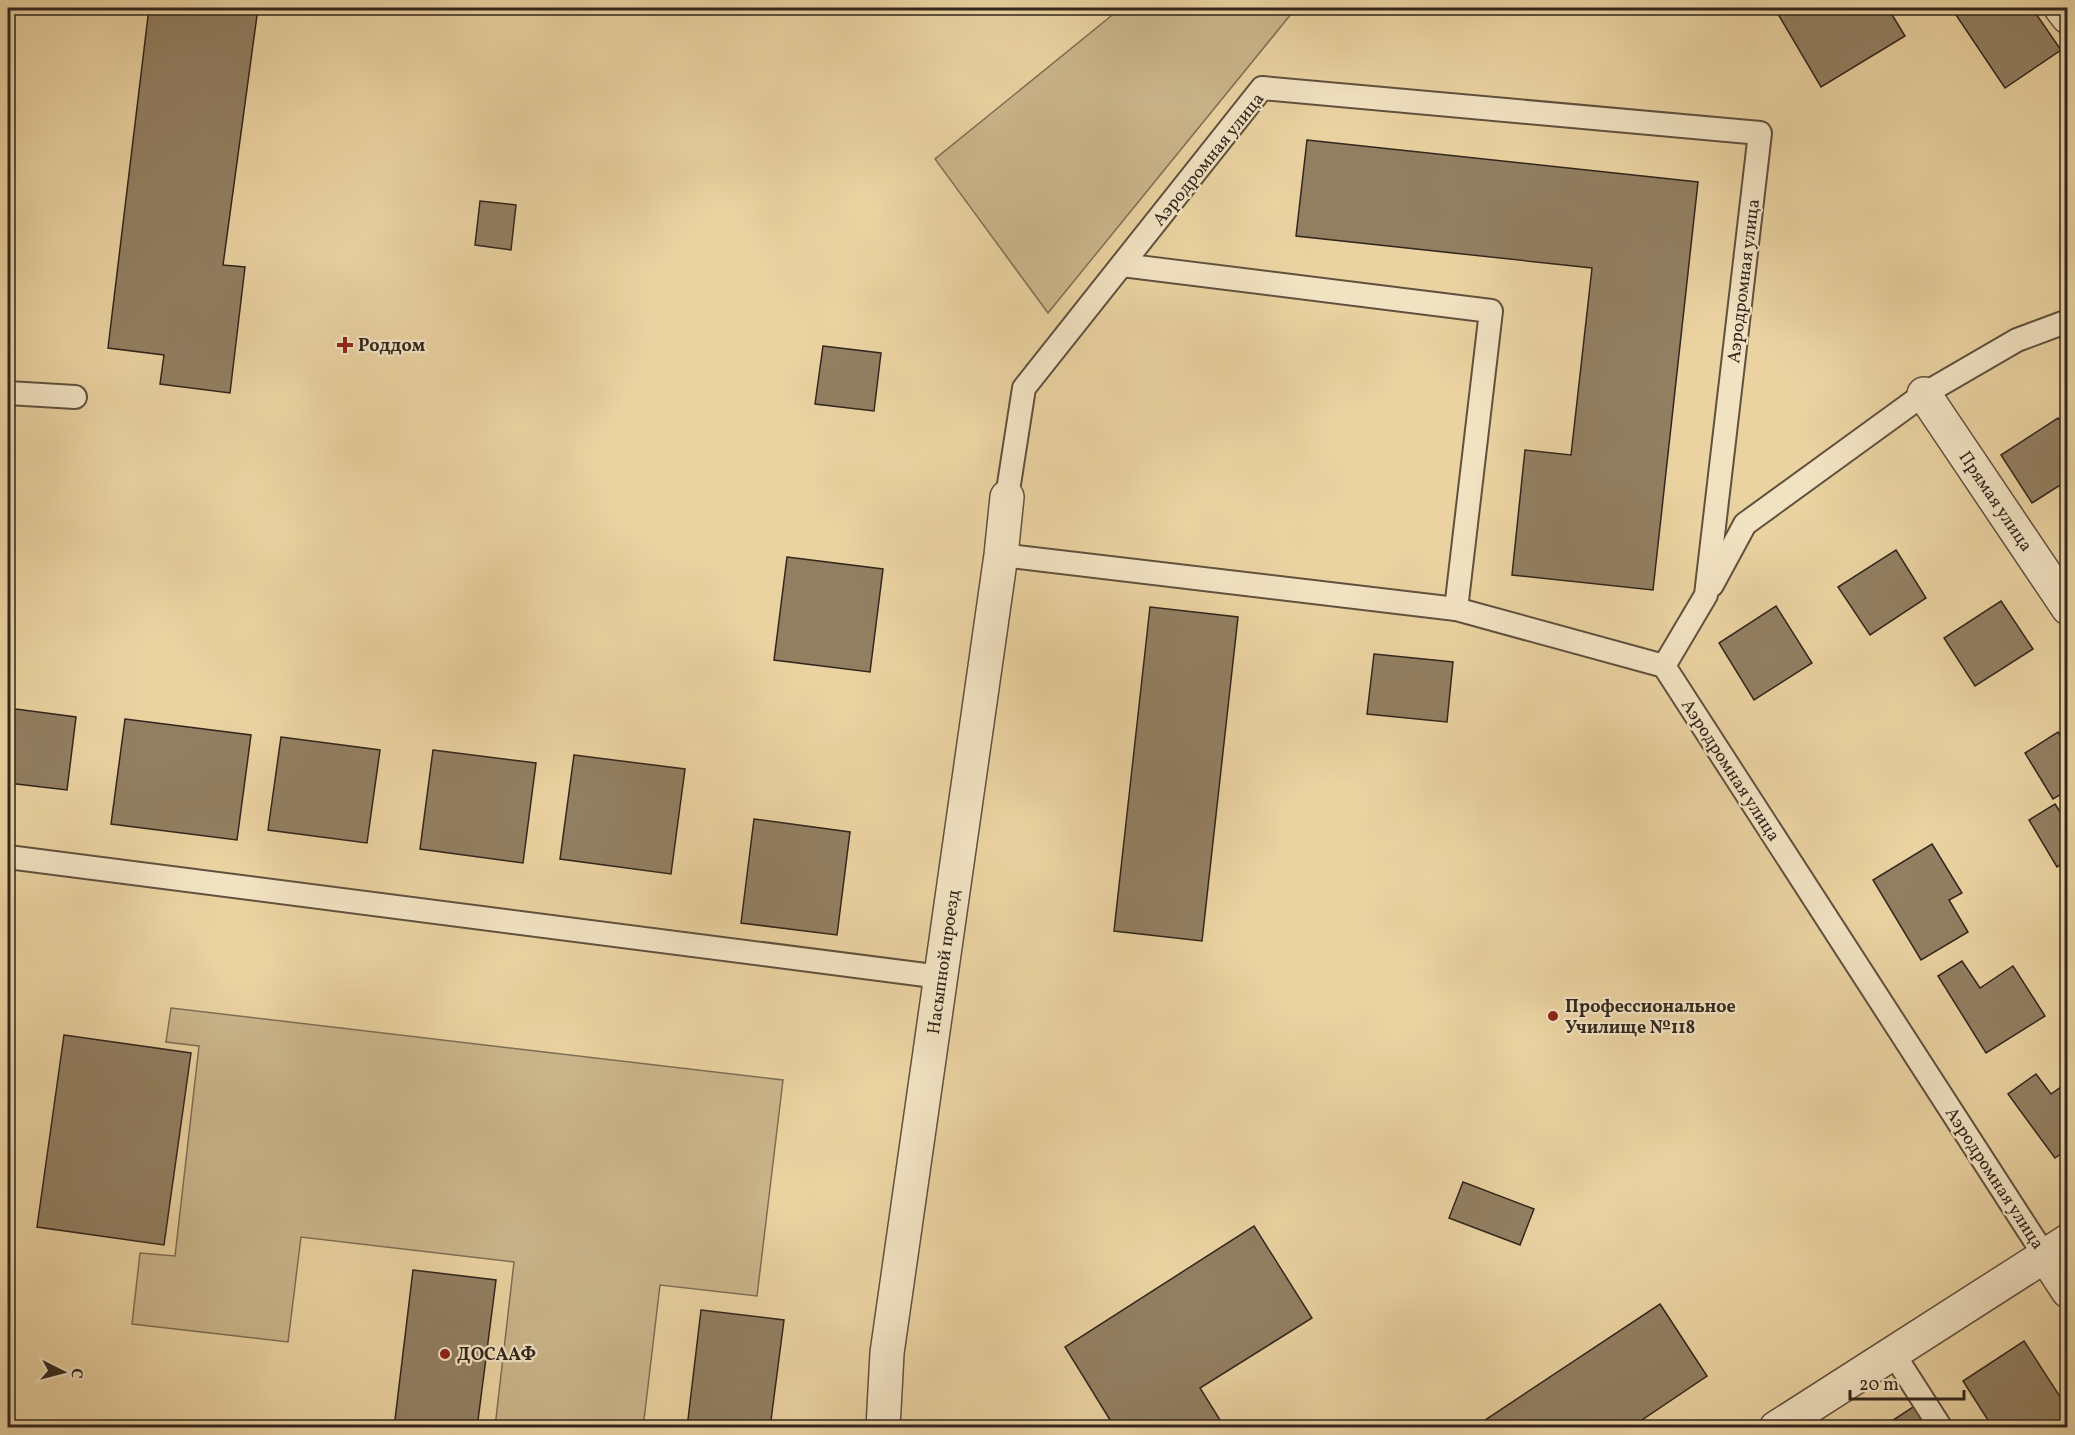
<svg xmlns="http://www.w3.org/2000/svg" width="2075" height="1435" font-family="Vollkorn,serif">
<rect width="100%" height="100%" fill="#ead2a1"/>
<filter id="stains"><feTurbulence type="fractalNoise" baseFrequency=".00333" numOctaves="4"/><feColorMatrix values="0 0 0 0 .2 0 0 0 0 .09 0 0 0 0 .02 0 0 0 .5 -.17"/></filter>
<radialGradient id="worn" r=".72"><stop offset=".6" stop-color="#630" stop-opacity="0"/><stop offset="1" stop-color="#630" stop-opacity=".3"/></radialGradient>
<g fill="#cbb58b" stroke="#7e6e54" stroke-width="1.5">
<polygon points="1121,8 1296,8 1048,313 935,159"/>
<polygon points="171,1008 783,1080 757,1296 660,1285 643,1428 495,1427 514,1262 301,1237 288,1342 132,1324 140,1253 175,1256 199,1046 166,1042"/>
</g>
<g fill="#927f62" stroke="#32261d" stroke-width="1.5">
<polygon points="149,8 258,8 223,265 245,267 230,393 160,384 164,355 108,348"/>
<polygon points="1778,8 1888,8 1905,36 1821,87 1775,9"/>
<polygon points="1960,8 2032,8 2061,50 2005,88 1954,12"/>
<polygon points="1307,140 1698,182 1653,590 1512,575 1525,450 1571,455 1592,268 1296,236"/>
<polygon points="480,201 516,205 511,250 475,245"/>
<polygon points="823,346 881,353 874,411 815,404"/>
<polygon points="2058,418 2068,432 2068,480 2032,503 2001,455"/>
<polygon points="1896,550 1926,598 1870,635 1838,587"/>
<polygon points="787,557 883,569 870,672 774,660"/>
<polygon points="2001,601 2033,649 1975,686 1944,638"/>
<polygon points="1776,606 1812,663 1754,700 1719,643"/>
<polygon points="1150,607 1238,617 1202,941 1114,931"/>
<polygon points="1374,654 1453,662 1447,722 1367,714"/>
<polygon points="8,708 76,717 67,790 8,783"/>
<polygon points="125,719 251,735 237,840 111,824"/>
<polygon points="2058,732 2068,747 2068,790 2053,799 2025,753"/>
<polygon points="281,737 380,750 367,843 268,830"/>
<polygon points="433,750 536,763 523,863 420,849"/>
<polygon points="574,755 685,769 671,874 560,859"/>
<polygon points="2055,804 2068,824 2068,860 2057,867 2029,820"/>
<polygon points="754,819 850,832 837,935 741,923"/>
<polygon points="1932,844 1962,893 1949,900 1968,932 1921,960 1873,880"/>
<polygon points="1962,961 1980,988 2013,966 2045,1016 1986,1053 1938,976"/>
<polygon points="64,1035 191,1053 164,1245 37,1227"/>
<polygon points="2036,1074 2051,1094 2068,1082 2068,1149 2055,1158 2008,1094"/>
<polygon points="1463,1182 1534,1209 1520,1245 1449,1218"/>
<polygon points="1254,1226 1312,1318 1200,1388 1225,1428 1115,1428 1065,1347"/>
<polygon points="413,1270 496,1280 477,1428 394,1428"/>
<polygon points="1660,1304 1707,1376 1630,1428 1473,1428"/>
<polygon points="701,1310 784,1320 770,1428 687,1428"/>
<polygon points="2024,1341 2068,1409 2068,1428 1993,1428 1963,1381"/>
<polygon points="1916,1405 1930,1428 1881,1428"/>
</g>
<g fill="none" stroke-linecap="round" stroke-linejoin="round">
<g stroke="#60513e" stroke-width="26">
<g id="lane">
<polyline points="1122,265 1491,311 1456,609"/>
<polyline points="8,393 75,397"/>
<polyline points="1007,497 1024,388 1262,88 1760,133 1706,595 1664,666 2045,1256"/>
<polyline points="1001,555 1456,609 1664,666"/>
<polyline points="1712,585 1745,524 1924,394 2017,340 2068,321"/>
<polyline points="8,857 941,977"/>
<polyline points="1893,1353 1941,1428"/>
</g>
</g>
<g stroke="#60513e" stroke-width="36">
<g id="street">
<polyline points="2061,8 2068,17"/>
<polyline points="1924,394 2068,608"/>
<polyline points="2045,1256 2068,1291"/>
<polyline points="883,1428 887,1353 1001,555 1007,497"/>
<polyline points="1776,1428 2068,1241"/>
</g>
</g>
<use href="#lane" stroke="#f1e2c2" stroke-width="22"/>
<use href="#street" stroke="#f1e2c2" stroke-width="33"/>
</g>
<g fill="#8f2418" stroke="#f1e2c2" stroke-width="2">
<path d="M342 336h6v6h6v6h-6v6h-6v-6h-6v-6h6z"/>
<circle cx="1553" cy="1016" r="6"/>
<circle cx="445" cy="1354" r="6"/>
</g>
<g text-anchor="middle" stroke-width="4.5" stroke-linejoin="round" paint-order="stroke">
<g font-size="18" fill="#32261d" stroke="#f1e2c2">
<text transform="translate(1208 159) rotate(-51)" y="6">Аэродромная улица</text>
<text transform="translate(1743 281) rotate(-83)" y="6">Аэродромная улица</text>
<text transform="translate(1996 501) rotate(56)" y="6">Прямая улица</text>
<text transform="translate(1731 770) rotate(57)" y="6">Аэродромная улица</text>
<text transform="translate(943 962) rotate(-82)" y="6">Насыпной проезд</text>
<text transform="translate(1995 1178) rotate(57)" y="6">Аэродромная улица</text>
</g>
<g font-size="18" font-weight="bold" fill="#32261d" stroke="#f1e2c2" text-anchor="start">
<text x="358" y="351">Роддом</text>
<text x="1565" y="1012">Профессиональное<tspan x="1565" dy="21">Училище №118</tspan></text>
<text x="457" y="1360">ДОСААФ</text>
</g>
</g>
<rect width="2075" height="1435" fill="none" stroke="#ead2a1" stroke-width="30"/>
<rect x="9" y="9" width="2057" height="1417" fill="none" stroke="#32261d" stroke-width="3"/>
<rect x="15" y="15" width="2045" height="1405" fill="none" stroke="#32261d" stroke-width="1.5"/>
<g transform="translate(63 1372) rotate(96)" stroke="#f1e2c2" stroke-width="4.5" paint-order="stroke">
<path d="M0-4.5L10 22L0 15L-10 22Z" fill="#32261d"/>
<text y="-9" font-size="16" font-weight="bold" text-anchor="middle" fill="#32261d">С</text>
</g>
<path d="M1850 1390v9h114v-9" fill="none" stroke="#32261d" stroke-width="3"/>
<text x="1859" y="1390" font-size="18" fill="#32261d" stroke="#f1e2c2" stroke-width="4.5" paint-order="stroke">20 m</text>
<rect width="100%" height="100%" filter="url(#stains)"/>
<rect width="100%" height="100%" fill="url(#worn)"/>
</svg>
